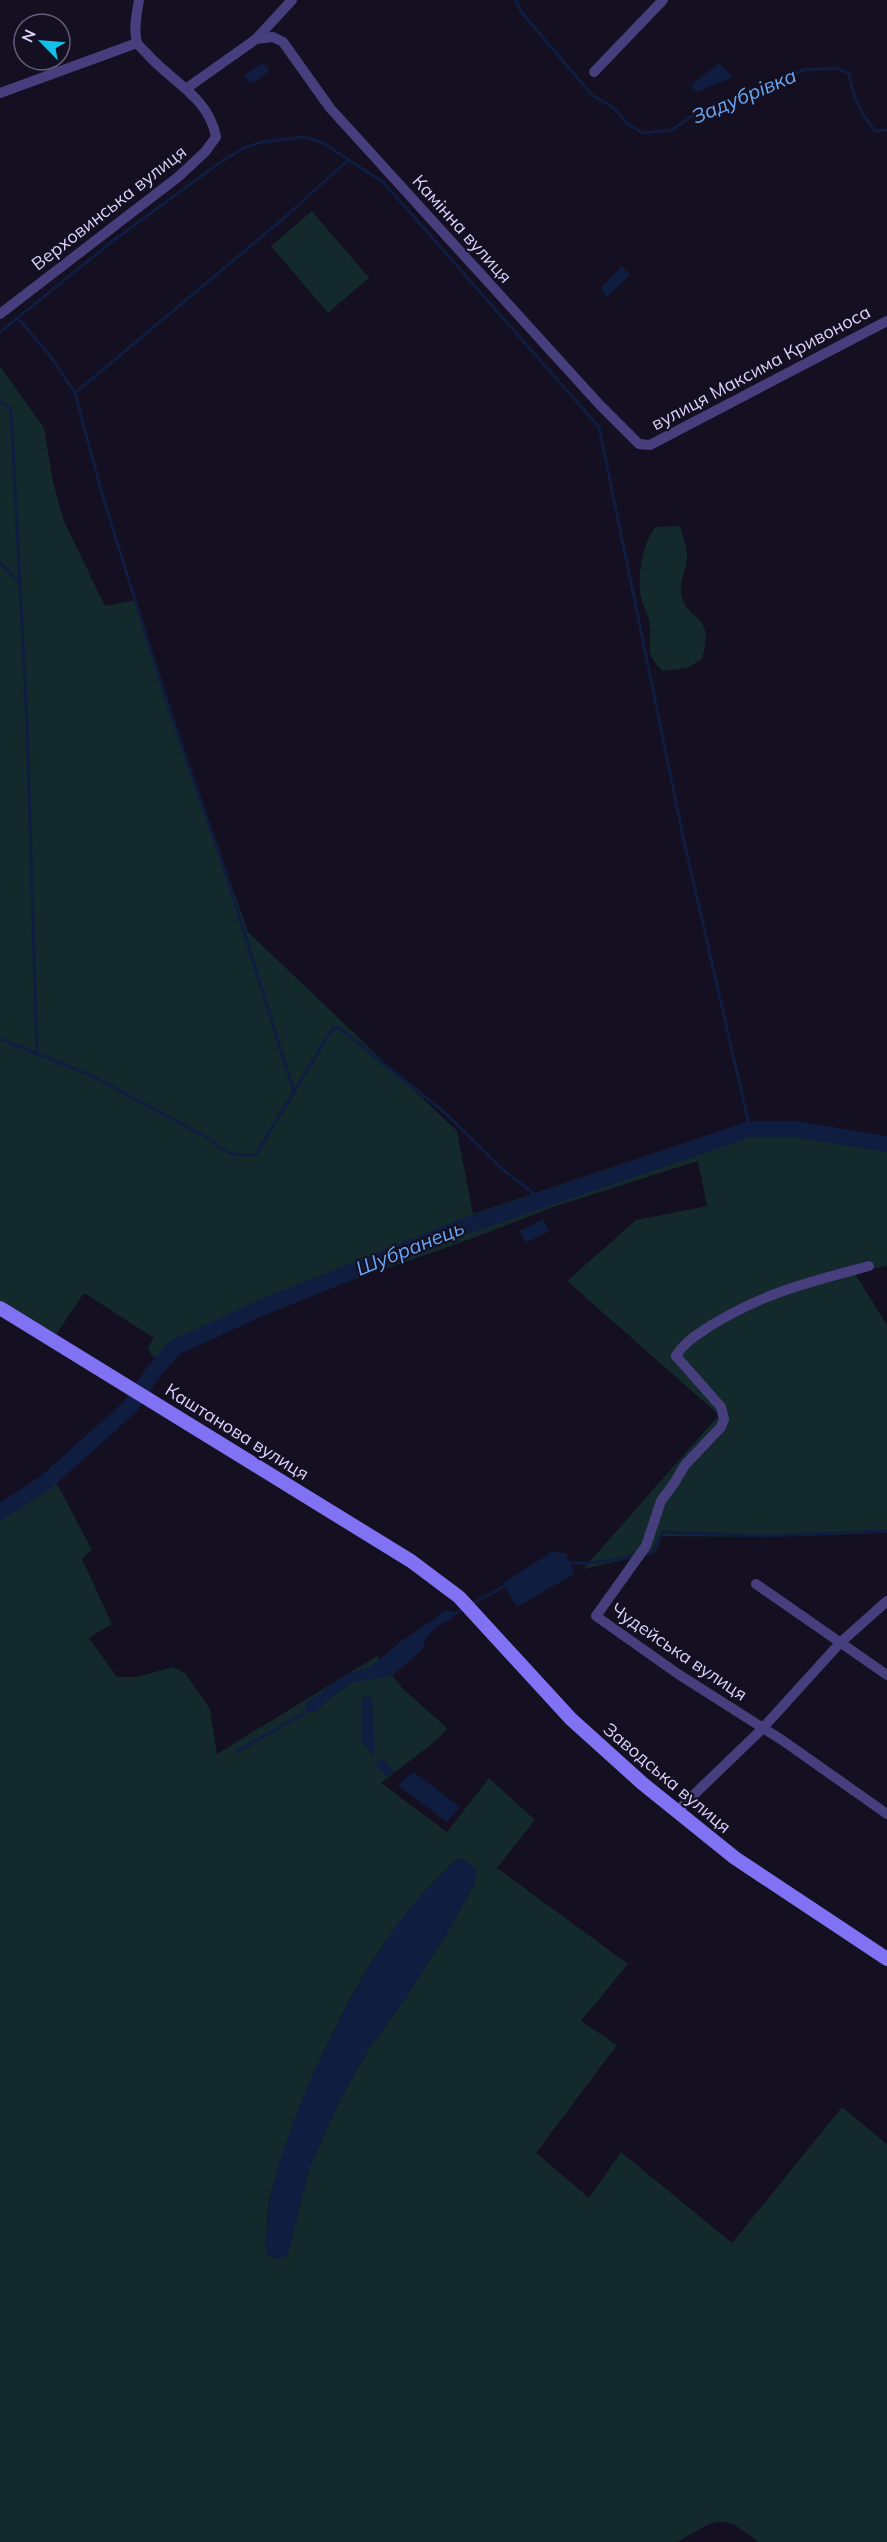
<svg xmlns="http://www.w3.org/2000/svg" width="887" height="2542" font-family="Mulish,sans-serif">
<rect width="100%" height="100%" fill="#140f21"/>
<g fill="#13292b" fill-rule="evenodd">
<polygon points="312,211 369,278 328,313 271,246"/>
<polygon points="0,366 44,428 53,482 64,521 105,606 136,600 187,759 248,932 457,1131 473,1214 744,1123 798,1126 887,1142 887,1266 854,1272 887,1325 887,1533 761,1537 662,1536 655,1553 583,1569 719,1415 567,1281 636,1220 707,1206 698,1161 556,1206 457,1244 320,1291 249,1320 178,1354 167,1365 151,1355 148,1347 154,1338 84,1293 49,1345 0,1315"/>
<path d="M 680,526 C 682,535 688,548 687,558 C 687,570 679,581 681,594 C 688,625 716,611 702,659 L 687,668 L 663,671 C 641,651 654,643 649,620 C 648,613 643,606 641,598 C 637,578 642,542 656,527 Z"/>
<path d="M 55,1480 L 92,1550 L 82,1559 L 112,1624 L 89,1638 L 117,1677 L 137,1677 L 173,1667 L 185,1673 L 210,1709 L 217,1754 L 377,1656 L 403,1689 L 447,1728 L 437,1740 L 381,1783 L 447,1832 L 489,1778 L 535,1820 L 497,1868 L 628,1964 L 581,2021 L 617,2045 L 536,2153 L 589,2198 L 621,2152 L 732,2243 L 842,2107 L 887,2144 L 887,2542 L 758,2542 C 722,2511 714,2520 678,2542 L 0,2542 L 0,1506 L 27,1487 ZM 458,1858 L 475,1883 L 450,1928 L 407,1996 L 367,2052 L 342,2096 L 310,2166 L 289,2250 L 269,2256 L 265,2248 C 267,2229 267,2207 272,2189 C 299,2095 349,1983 411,1908 C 425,1890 442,1874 458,1858 Z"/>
</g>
<g fill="#0f1d40">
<polygon points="262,63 268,68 268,72 252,83 248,82 245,75"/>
<polygon points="719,64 733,77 697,92 692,89 693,83"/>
<polygon points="622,266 630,275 607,297 601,288"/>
<polygon points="543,1219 549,1231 526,1243 520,1231"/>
<polygon points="552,1552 566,1553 574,1574 517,1607 503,1583"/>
<polygon points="443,1611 452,1611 454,1614 453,1618 436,1627 426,1638 422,1650 392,1676 354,1682 330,1698 316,1712 306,1712 305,1704 347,1674 371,1667 400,1642 437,1617"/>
<polygon points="361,1697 372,1697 375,1750 375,1754 372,1755 361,1741"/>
<polygon points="383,1759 394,1772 387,1777 374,1764"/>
<polygon points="414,1772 460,1807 447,1822 399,1786 404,1779"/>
<path d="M 458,1858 L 469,1863 L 477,1870 L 475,1883 L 450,1928 L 407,1996 L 367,2052 L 342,2096 L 310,2166 L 289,2250 L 285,2257 L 277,2259 L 269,2256 L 265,2248 C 267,2228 268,2208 272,2189 C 295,2100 353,1979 411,1907 C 425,1890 443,1874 458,1858 Z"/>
</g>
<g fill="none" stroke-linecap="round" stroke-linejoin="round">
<g stroke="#0f1d40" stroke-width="3">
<path d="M 515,0 L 522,13 L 592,95 L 614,108 L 628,124 L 643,133 L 672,130 L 701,110 L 734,99 L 804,70 L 837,68 L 849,74 C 853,97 860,112 875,131 L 887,130"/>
<polyline points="17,317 51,357 75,393 102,494 168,706 222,862 294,1092"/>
<polyline points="0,332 114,240 219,163 244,148 262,142 305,137 323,143 384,183 599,427 684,841 750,1129"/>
<polyline points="75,393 284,218 349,159"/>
<polyline points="0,402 11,409 27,723 37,1054"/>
<polyline points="0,562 17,581"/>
<path d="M 0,1039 L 90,1075 L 210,1139 C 224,1153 237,1158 256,1154 L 331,1031 L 338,1027 L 444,1112 L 501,1168 L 542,1200"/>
<polyline points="643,1555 652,1553 663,1532 762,1536 887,1531"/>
<polyline points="570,1563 591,1563 636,1556"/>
<polyline points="471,1604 505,1586"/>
<polyline points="454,1614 463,1609"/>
<polyline points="236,1752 306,1712"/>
</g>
<polyline stroke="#0f1d40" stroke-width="16" points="0,1512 45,1483 130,1407 151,1375 174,1348 261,1308 460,1228 750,1129 794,1129 887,1144"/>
<g stroke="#463e7d" stroke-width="10">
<polyline points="256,39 292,0"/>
<polyline points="594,72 663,0"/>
<polyline points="187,88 256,39 273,37 283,42 330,108 599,404 639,444 650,445 887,321"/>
<polyline points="0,93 137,43"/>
<path d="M 0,314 L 178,177 L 205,152 L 216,137 C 209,98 174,83 149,56 C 146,52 139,47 137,42 C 133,30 137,12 139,0"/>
<path d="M 869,1266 C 809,1282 763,1293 710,1326 C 697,1335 684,1342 676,1356 L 721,1407 L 724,1419 L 721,1427 L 685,1465 L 675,1482 L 661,1501 L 646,1546 L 596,1616 L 678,1674 L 782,1740 L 887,1814"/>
<polyline points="756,1584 887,1675"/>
<polyline points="677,1811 762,1729 840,1643 887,1601"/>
</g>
<polyline stroke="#8172f4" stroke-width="14" points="0,1308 411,1561 459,1597 571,1719 642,1783 735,1858 887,1959"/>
</g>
<g text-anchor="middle" stroke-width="4.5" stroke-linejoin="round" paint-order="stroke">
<g font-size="18" fill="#dbd3fc" stroke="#140f21">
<text transform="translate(109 208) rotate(-38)" y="6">Верховинська вулиця</text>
<text transform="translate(462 229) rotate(48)" y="6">Камінна вулиця</text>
<text transform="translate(761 368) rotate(-28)" y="6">вулиця Максима Кривоноса</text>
<text transform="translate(237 1432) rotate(32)" y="6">Каштанова вулиця</text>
<text transform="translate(679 1652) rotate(34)" y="6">Чудейська вулиця</text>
<text transform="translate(667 1778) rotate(40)" y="6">Заводська вулиця</text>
</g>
<g font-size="20" font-style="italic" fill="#69a7f3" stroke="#140f21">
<text transform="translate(744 96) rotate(-23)" y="7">Задубрівка</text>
<text transform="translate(410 1248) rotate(-22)" y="7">Шубранець</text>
</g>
</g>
<g transform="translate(42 42) rotate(295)"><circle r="28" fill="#140f21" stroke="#645d79" stroke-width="1.5"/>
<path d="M0-4.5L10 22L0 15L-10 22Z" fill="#12c0e8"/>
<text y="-9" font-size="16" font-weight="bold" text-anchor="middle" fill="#dbd3fc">N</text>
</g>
</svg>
